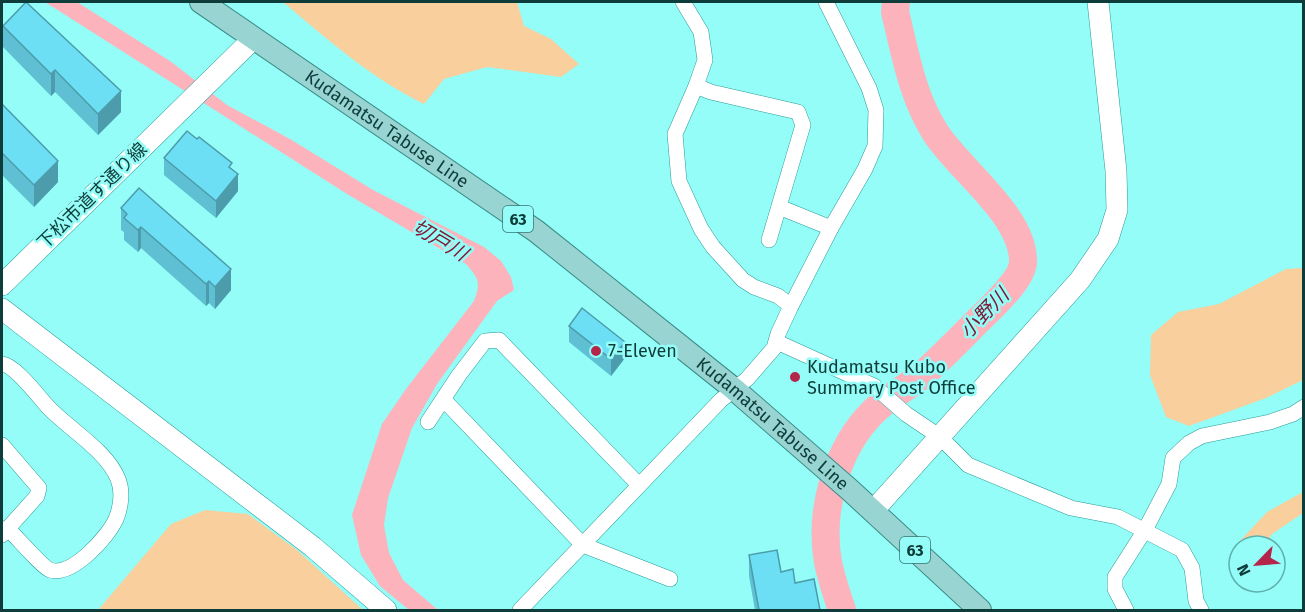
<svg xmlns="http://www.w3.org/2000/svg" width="1305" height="612" font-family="'Fira Sans','Noto Sans JP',sans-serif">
<rect width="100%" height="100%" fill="#94fdf7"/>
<g fill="#f8cf9d">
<path d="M 283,2 L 517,2 L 524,26 L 551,39 L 579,64 L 561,77 L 487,67 L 444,79 L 424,104 C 371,78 328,40 283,2 Z"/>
<polygon points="1303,268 1303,380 1266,398 1189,426 1166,417 1150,375 1151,335 1178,312 1219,304 1286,269"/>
<polygon points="1303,492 1303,513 1272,534 1264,546 1239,546 1238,543 1267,512"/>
<polygon points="205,510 248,514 297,550 363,610 98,610 171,524"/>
</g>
<path fill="#fcb3bb" d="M 45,2 L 77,2 L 170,61 L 227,105 L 290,139 L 373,190 L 484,247 L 501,261 L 511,277 L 514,290 L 497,301 L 437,384 L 412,428 L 388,498 L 384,525 L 389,553 L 403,580 L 438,610 L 409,610 L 380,586 L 361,555 L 352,515 L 382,424 L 406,389 L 474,301 C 481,282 479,279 466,264 L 347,194 Z"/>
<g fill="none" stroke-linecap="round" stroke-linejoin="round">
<path stroke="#fcb3bb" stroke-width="28" d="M 842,610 C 837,595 831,578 828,562 C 819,511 836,448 874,411 C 888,397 906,388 921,376 C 945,355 967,331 990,309 C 1000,299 1023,276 1023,262 C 1024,215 958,169 935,132 C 912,96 905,52 895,12 L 896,2"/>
<g stroke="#2a9c98" stroke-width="16">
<g id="street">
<polyline points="683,2 701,32 705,60 696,86 675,134 679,181 701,229 713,247 743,280 754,287 778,296 791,306"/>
<polyline points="696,86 711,92 798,112 803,125 769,240"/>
<polyline points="779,207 831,228"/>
<polyline points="777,342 874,386 906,414 940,437 968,465 1071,508 1118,517 1182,550 1192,568 1196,601 1201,610"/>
<path d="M 2,364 C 15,365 38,396 48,407 C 69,429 107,451 118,479 C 123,491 121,507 116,519 C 108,537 72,577 50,570 C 42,567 16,536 7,528"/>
<polyline points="444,400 583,545 670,579"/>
<polyline points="428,422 459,375 485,341 499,340 639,485"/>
<polyline points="2,445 39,488 37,496 2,535"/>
<polyline points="520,610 721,400 747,379 774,348 778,334 791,306 831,228 865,169 875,146 876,110 869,88 826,2"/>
<polyline points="1126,610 1115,589 1115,577 1145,530 1169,484 1173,458 1189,443 1202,436 1270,422 1293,414 1304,407"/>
</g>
</g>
<g stroke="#2a9c98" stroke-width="22">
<g id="secondary">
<polyline points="2,285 254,38"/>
<polyline points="2,309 313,547 386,610"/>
<polyline points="873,511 1080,280 1108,239 1117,210 1116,171 1098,2"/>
</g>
</g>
<g stroke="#3b8c89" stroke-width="24">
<g id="primary">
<path id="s1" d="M 201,2 L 536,231 L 734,389 L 850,490 L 980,610"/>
</g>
</g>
<use href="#street" stroke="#fff" stroke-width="15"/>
<use href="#secondary" stroke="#fff" stroke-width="21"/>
<use href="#primary" stroke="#98d4d1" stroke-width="22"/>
</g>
<g fill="#5ec0d2">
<polygon points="3,26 121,112 98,135 55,92 51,96 3,47"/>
<polygon points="2,104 58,182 34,207 2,175"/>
<polygon points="164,158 232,169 238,191 216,218 164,175"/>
<polygon points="121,208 231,290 215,309 209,303 206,306 141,248 138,252 124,240 124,232 121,230"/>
<polygon points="569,326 625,358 611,376 569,342"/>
<polygon points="749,555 795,583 820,610 755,610 749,576"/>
</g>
<g fill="#4c9cab">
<polygon points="55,70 55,92 51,96 51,74"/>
<polygon points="121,91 121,112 98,135 98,114"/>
<polygon points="58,161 58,182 34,207 34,185"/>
<polygon points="238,174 238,191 216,218 216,201"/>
<polygon points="141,227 141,248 138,252 138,230"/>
<polygon points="231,269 231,290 215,309 215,287"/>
<polygon points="209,281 209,303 206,306 206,284"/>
<polygon points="625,342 625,358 611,376 611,359"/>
</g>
<g fill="#6ddff4" stroke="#4c9cab" stroke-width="1.5">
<polygon points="26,2 121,91 98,114 55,70 51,74 3,26"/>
<polygon points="2,104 58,161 34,185 2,153"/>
<polygon points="187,131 197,139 199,137 232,163 229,167 238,174 216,201 164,158"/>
<polygon points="139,188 231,269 215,287 209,281 206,284 141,227 138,230 124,218 127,214 121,208"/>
<polygon points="582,308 625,342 611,359 569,326"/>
<polygon points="777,550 781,572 793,569 795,583 814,579 820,610 759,610 749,555"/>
</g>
<g fill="#b5244b" stroke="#94fdf7" stroke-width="2">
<circle cx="596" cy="351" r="6"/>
<circle cx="795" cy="377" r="6"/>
</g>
<g text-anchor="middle" stroke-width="5" stroke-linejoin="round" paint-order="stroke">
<g fill="#94fdf7" stroke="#367673" stroke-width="1.5">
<rect x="503" y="206" width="30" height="26" rx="4.5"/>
<rect x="900" y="537" width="30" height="26" rx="4.5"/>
</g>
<g font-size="16" font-weight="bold" fill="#0d3c3a">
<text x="518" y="225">63</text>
<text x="915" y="556">63</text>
</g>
<g font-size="18" fill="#0d3c3a" stroke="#94fdf7">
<text dy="6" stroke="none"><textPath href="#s1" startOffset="225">Kudamatsu Tabuse Line</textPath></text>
<text transform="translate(92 196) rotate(-44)" y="6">下松市道す通り線</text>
<text dy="6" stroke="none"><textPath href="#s1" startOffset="711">Kudamatsu Tabuse Line</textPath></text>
</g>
<g font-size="18" fill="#0d3c3a" stroke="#94fdf7" text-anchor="start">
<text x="608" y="357">7-Eleven</text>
<text x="807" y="373">Kudamatsu Kubo<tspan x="807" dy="21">Summary Post Office</tspan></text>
</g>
<g font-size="20" font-style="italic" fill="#811a35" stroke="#94fdf7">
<text transform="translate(440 240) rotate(31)" y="7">切戸川</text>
<text transform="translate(984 313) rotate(-46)" y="7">小野川</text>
</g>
</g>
<rect width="1305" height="612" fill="none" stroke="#0d3c3a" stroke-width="6"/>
<g transform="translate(1257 564) rotate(245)"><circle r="28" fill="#94fdf7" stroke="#5eb0ab" stroke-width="1.5"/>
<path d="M0-4.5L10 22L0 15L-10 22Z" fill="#b5244b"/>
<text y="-9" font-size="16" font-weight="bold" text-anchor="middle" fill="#0d3c3a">N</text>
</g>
</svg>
